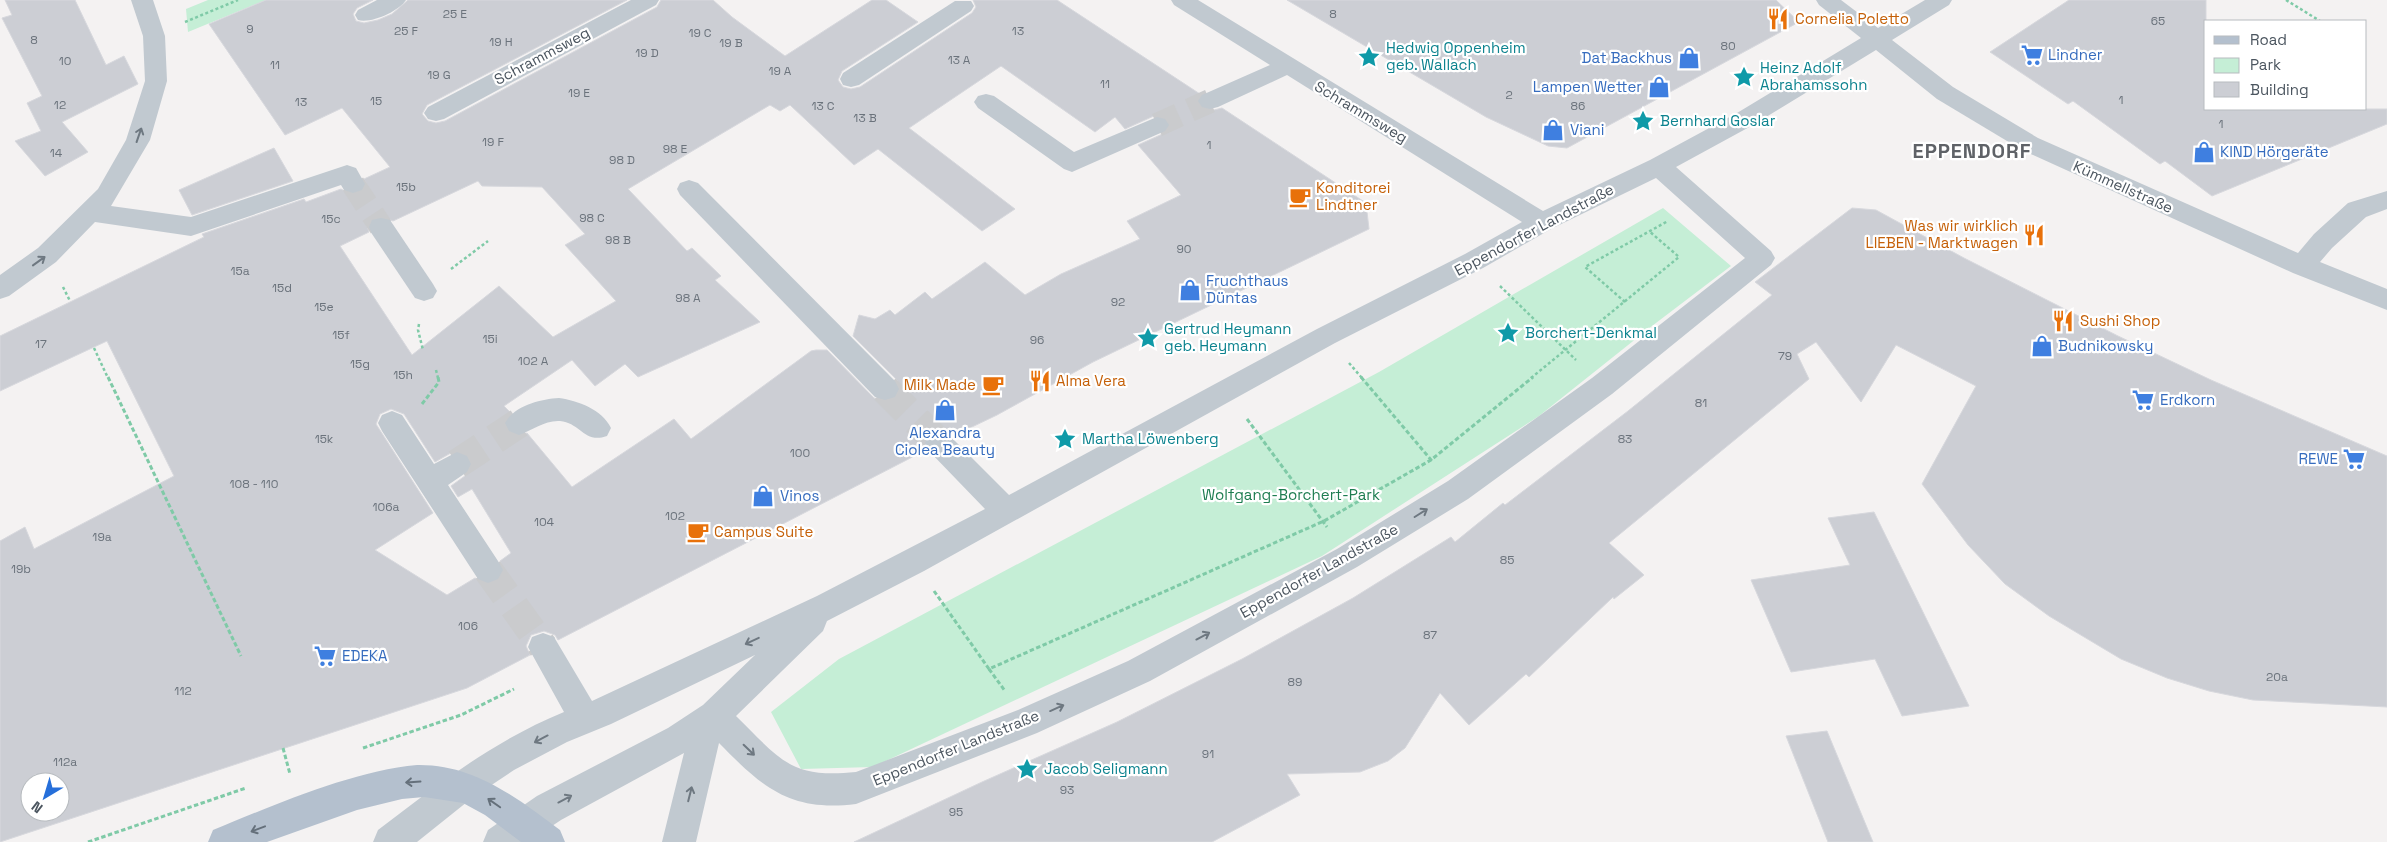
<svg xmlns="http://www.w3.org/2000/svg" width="2387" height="842" font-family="'Space Grotesk',sans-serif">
<rect width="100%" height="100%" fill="#f4f2f2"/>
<g fill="#c5eed6">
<polygon points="208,0 266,0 188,32 186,9"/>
<polygon points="1663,208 1731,266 1652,326 1539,416 1322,556 873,767 801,769 771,712 839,659 1379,372"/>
</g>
<g fill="#ccced4" stroke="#d7d8dd" fill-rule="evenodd">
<polygon points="5,0 75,0 106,65 124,56 138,84 62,122 88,152 45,176 15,141 41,131 27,103 42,96 2,18 12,15"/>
<path d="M 266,0 L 373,0 L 357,8 L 353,14 L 356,21 L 364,23 L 378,20 L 392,14 L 408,0 L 627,0 L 427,105 L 422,114 L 428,121 L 436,123 L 445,121 L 657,7 L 661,0 L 713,0 L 732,17 L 785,56 L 872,0 L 886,0 L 918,22 L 842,71 L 838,80 L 843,87 L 851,89 L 860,87 L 972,13 L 976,7 L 973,0 L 1057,0 L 1200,94 L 1196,102 L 1202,109 L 1210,111 L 1222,108 L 1366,203 L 1369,229 L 1093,362 L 997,415 L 953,436 L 940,429 L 928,433 L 923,442 L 926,450 L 558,640 L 555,635 L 544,631 L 531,635 L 526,646 L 530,655 L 467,688 L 0,842 L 0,541 L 25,527 L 34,549 L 174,476 L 107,341 L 0,391 L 0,336 L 204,237 L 202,234 L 304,199 L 306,202 L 341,189 L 352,195 L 363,192 L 367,185 L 364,179 L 390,167 L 342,108 L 285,135 L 209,24 ZM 1001,66 L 1095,132 L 1115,117 L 1125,129 L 1156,115 L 1167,118 L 1171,124 L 1167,132 L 1138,145 L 1181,195 L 1127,221 L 1140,239 L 1061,274 L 1025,295 L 985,262 L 932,299 L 925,292 L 895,315 L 890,310 L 875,319 L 859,315 L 853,336 L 897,380 L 901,390 L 896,399 L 884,402 L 874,398 L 827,350 L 816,350 L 811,351 L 691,439 L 674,419 L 572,487 L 527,433 L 518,437 L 507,432 L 503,422 L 511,413 L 504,406 L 572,360 L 595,386 L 625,364 L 638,377 L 760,322 L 715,280 L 721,276 L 692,248 L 687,251 L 628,189 L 770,105 L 780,111 L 790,105 L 854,165 L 878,149 L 982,231 L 1015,209 L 909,128 ZM 478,181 L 482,186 L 542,187 L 585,234 L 565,245 L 616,301 L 553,337 L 499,286 L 412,355 L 340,246 L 369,232 L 367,226 L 372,218 L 381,216 L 393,221 ZM 391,409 L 404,414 L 435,462 L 456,450 L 469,455 L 473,463 L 469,473 L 451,486 L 458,497 L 472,489 L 511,553 L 500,561 L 505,571 L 499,581 L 487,585 L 475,578 L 447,595 L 375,550 L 433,513 L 376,424 L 380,414 ZM 30,782 L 60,782 L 60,812 L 30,812 Z"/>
<polygon points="1287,0 1776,0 1799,22 1567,148 1548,146 1486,117"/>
<polygon points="2069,0 2206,0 2206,109 2387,109 2387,124 2212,196 2165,161 2160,164 2073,101 2068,104 1990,52"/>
<polygon points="274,148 293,181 192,215 179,190"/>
<polygon points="1852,208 1876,210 1964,258 2118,336 2211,380 2387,456 2387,707 2253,700 2209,691 2167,678 2121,659 2049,616 2005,584 1968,545 1922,484 1976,386 1896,345 1861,402 1816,342 1797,354 1809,379 1609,543 1644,575 1614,599 1613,597 1529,677 1526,674 1469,725 1440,693 1405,748 1388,761 1360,772 1287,774 1300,795 1212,842 854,842 982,782 1117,722 1242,659 1353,598 1451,537 1455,542 1503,503 1505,505 1628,411 1772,295 1755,282"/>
<polygon points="1874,512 1969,706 1902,716 1875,659 1791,672 1751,580 1850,565 1828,518"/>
<polygon points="1827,731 1873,842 1828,842 1786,736"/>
</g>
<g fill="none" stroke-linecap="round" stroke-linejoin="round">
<g stroke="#cacbcd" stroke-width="24" stroke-dasharray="24 12" stroke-linecap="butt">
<polyline points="1157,125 1210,101"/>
<polyline points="353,184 381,227"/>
</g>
<g stroke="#cacbcd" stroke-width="30" stroke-dasharray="30 15" stroke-linecap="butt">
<polyline points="885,389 939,443"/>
<polyline points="457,464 519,423"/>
<polyline points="488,570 543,647"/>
</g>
<g stroke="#7fcaa7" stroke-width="2.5" stroke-dasharray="3 2.5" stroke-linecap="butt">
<polyline points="2286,0 2320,21"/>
<polyline points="185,22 238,0"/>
<polyline points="451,269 488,241"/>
<polyline points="1500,286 1576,360"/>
<polyline points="63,287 70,301"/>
<polyline points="1625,302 1585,267 1668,221"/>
<polyline points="419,324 418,330 423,350"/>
<polyline points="94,348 108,378"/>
<polyline points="1349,363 1362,378"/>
<polyline points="436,370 438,378"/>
<polyline points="1531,378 1679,257 1649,231"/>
</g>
<g stroke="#7fcaa7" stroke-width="3" stroke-dasharray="4.5 2.5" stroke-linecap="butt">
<polyline points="108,377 241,656"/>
<polyline points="1361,377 1432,461"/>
<polyline points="422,404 439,382 438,377"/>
<polyline points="1247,419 1327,527"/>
<polyline points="934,591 989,669 1324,521 1431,460 1533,377"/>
<polyline points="989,669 1005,691"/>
<polyline points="283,748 290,774"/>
<polyline points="363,748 461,715 514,689"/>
<polyline points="88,842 246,788"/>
</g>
<g fill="#c1c9d0" fill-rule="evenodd">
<polygon points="131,0 153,0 165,36 167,81 150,140 111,206 191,217 347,165 356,168 365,184 362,190 353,193 344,190 341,185 191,236 95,222 56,262 9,296 0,299 0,275 38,248 98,189 126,140 145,81 143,36"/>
<path d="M 377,0 L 406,0 C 399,11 371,24 358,20 L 355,15 L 358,10 Z"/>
<polygon points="631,0 659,0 656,5 444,119 436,121 428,119 424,113 428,107"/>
<path d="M 1171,0 L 1198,0 L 1543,211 L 1650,160 L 1737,113 L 1861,38 L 1819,5 L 1816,0 L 1841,0 L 1878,28 L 1925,0 L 1952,0 L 1949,5 L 1892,40 L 1953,87 L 2038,138 L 2298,253 L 2314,234 L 2348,203 L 2387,191 L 2387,209 L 2366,217 L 2332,248 L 2320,262 L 2387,289 L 2387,310 L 2293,273 L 2022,150 L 1937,99 L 1876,50 L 1753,125 L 1676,167 L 1771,251 L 1775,258 L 1771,265 L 1612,394 L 1468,499 L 1357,567 L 1150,681 L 1037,733 L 856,804 C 790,812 763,788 719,743 L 696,842 L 662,842 L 684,753 L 561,820 L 528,842 L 483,842 L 488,830 L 537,796 L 668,728 L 703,705 L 755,655 L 611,724 L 567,742 L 514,770 L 472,798 L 417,842 L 373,842 L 378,830 C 437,785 495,740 564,712 L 528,647 L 532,637 L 543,633 L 554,637 L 592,701 L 817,596 L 985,509 L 929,451 L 925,443 L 929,435 L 939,431 L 949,435 L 1009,495 L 1317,329 L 1465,254 L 1522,222 L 1287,75 L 1218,107 L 1210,109 L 1202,107 L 1198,101 L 1202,95 L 1270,65 L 1174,5 ZM 1656,178 L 1745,258 L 1592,378 L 1448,481 L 1337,549 L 1128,661 L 1018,710 L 856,772 C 790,779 780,759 736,716 L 823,631 L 827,621 L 924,571 L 1335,343 L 1483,268 L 1551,229 Z"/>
<polygon points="955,1 971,1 974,6 971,11 859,85 851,87 843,85 840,79 843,73"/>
<polygon points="986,94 994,96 1074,152 1157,117 1165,119 1169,125 1165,131 1072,172 1064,169 978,108 974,102 978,96"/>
<polygon points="689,180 698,183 895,381 899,389 895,397 885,400 875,397 680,195 677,189 680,183"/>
<polygon points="381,218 390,220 433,284 437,291 433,298 424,301 415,298 372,234 369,227 372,220"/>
<path d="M 559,398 C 578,401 602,409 611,428 L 607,436 C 584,444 581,423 560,421 C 545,420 533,430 519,435 L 509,431 L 505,423 C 514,406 540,399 559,398 Z"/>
<polygon points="392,411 402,415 434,464 457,452 467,456 471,464 467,472 448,485 498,561 503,570 498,579 488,583 478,579 382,431 378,423 382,415"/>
</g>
<path fill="#b4c0ce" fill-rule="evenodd" d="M 417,765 C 474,764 517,798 560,830 L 565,842 L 521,842 L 485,815 L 463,803 L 424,797 L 402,799 L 357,810 L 267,842 L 208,842 L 213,830 C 274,805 352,771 417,765 Z"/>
</g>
<defs><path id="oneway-shaft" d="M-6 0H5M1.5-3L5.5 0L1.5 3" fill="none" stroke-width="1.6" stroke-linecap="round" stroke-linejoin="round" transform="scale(1.25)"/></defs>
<g stroke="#6e7881">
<use href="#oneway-shaft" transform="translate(139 135) rotate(-71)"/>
<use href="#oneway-shaft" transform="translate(39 261) rotate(-36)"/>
<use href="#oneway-shaft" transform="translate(1421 513) rotate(-32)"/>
<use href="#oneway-shaft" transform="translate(1203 636) rotate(-28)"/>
<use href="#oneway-shaft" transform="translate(752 641) rotate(155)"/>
<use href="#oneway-shaft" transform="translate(1057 708) rotate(-24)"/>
<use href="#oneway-shaft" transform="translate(541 739) rotate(152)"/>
<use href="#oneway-shaft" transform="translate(749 750) rotate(44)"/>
<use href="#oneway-shaft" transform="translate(690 794) rotate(-76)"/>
<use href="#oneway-shaft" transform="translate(565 799) rotate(-28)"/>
</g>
<g stroke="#65707b">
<use href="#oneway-shaft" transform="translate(413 782) rotate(176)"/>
<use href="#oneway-shaft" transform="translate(494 803) rotate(-145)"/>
<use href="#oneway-shaft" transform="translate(258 829) rotate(159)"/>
</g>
<defs>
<g id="restaurant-bare" transform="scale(1.725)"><path d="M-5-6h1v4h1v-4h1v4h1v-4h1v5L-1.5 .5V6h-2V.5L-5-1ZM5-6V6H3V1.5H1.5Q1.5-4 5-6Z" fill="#e8710a" stroke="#fff" stroke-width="2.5" paint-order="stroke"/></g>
<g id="supermarket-bare" transform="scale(1.725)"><path d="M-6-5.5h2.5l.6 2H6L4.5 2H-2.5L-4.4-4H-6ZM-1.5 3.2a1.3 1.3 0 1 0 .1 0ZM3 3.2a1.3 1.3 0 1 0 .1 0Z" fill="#3f7fe0" stroke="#fff" stroke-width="2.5" paint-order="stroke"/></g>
<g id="sight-bare" transform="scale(1.725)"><path d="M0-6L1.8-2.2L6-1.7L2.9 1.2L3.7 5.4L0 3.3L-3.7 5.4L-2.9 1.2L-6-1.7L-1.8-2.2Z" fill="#0f9aa8" stroke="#fff" stroke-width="2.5" paint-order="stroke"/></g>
<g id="shop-bare" transform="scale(1.725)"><path d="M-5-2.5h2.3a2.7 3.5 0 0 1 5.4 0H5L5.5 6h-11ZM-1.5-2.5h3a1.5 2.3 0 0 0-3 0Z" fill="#3f7fe0" stroke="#fff" stroke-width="2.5" paint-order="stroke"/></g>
<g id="cafe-bare" transform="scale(1.725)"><path d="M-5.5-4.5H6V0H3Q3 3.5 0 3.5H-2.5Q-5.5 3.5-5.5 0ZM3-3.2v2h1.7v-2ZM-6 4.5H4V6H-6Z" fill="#e8710a" stroke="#fff" stroke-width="2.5" paint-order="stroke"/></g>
</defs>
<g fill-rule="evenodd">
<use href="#restaurant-bare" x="1778" y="19"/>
<use href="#supermarket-bare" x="2032" y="55"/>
<use href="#sight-bare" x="1369" y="57"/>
<use href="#shop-bare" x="1689" y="58"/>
<use href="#sight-bare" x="1744" y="77"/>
<use href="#shop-bare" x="1659" y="87"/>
<use href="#sight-bare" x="1643" y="121"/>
<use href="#shop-bare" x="1553" y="130"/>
<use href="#shop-bare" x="2204" y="152"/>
<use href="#cafe-bare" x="1300" y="197"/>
<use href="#restaurant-bare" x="2034" y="235"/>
<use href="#shop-bare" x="1190" y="290"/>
<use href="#restaurant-bare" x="2063" y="321"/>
<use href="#sight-bare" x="1508" y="333"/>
<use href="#sight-bare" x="1148" y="338"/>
<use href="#shop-bare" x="2042" y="346"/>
<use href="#restaurant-bare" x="1040" y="381"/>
<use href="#cafe-bare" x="993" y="385"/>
<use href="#supermarket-bare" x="2143" y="400"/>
<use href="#shop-bare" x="945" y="410"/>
<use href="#sight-bare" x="1065" y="439"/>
<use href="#supermarket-bare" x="2354" y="459"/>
<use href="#shop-bare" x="763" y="496"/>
<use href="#cafe-bare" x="698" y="532"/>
<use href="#supermarket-bare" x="325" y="656"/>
<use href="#sight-bare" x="1027" y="769"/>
</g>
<g text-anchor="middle" stroke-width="4.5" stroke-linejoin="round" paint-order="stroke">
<g font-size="12" fill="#6b737c">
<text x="455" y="18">25 E</text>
<text x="1333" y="18">8</text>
<text x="2158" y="25">65</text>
<text x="250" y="33">9</text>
<text x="406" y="35">25 F</text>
<text x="1018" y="35">13</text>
<text x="700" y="37">19 C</text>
<text x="34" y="44">8</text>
<text x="501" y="46">19 H</text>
<text x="731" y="47">19 B</text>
<text x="1728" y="50">80</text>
<text x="647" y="57">19 D</text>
<text x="959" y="64">13 A</text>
<text x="65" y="65">10</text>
<text x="275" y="69">11</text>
<text x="780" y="75">19 A</text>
<text x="439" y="79">19 G</text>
<text x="1105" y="88">11</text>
<text x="579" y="97">19 E</text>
<text x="1509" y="99">2</text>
<text x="2121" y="104">1</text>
<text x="376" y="105">15</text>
<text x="301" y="106">13</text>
<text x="60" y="109">12</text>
<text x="823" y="110">13 C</text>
<text x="1578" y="110">86</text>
<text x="865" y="122">13 B</text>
<text x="2221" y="128">1</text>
<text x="493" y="146">19 F</text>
<text x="1209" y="149">1</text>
<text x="675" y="153">98 E</text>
<text x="56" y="157">14</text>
<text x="622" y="164">98 D</text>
<text x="406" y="191">15b</text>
<text x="592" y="222">98 C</text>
<text x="331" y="223">15c</text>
<text x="618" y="244">98 B</text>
<text x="1184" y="253">90</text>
<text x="240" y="275">15a</text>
<text x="282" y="292">15d</text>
<text x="688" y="302">98 A</text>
<text x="1118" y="306">92</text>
<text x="324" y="311">15e</text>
<text x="341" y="339">15f</text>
<text x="490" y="343">15i</text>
<text x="1037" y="344">96</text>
<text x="41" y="348">17</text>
<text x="1785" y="360">79</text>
<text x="533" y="365">102 A</text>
<text x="360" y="368">15g</text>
<text x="403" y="379">15h</text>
<text x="1701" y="407">81</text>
<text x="324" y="443">15k</text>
<text x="1625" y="443">83</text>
<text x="800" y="457">100</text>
<text x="254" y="488">108 - 110</text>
<text x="386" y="511">106a</text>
<text x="675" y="520">102</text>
<text x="544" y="526">104</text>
<text x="102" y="541">19a</text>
<text x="1507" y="564">85</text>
<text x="21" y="573">19b</text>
<text x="468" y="630">106</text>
<text x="1430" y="639">87</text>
<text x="2277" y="681">20a</text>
<text x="1295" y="686">89</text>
<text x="183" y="695">112</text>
<text x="1208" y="758">91</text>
<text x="65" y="766">112a</text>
<text x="1067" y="794">93</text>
<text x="956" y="816">95</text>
</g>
<g font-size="15" fill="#c56008" stroke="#fff" text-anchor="start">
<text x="1795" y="24">Cornelia Poletto</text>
<text x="1316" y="193">Konditorei<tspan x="1316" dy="17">Lindtner</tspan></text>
<text x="2018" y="231" text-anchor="end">Was wir wirklich<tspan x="2018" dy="17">LIEBEN - Marktwagen</tspan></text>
<text x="2080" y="326">Sushi Shop</text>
<text x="1056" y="386">Alma Vera</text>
<text x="976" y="390" text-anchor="end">Milk Made</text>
<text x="714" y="537">Campus Suite</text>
</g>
<g font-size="15" fill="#0d838f" stroke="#fff" text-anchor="start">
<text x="1386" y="53">Hedwig Oppenheim<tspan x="1386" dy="17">geb. Wallach</tspan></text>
<text x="1760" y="73">Heinz Adolf<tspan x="1760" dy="17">Abrahamssohn</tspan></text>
<text x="1660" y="126">Bernhard Goslar</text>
<text x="1164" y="334">Gertrud Heymann<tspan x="1164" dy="17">geb. Heymann</tspan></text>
<text x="1525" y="338">Borchert-Denkmal</text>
<text x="1082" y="444">Martha Löwenberg</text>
<text x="1044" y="774">Jacob Seligmann</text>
</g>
<g font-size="15" fill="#366cbe" stroke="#fff" text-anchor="start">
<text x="2048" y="60">Lindner</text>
<text x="1672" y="63" text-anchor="end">Dat Backhus</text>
<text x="1642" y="92" text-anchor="end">Lampen Wetter</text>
<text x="1570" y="135">Viani</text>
<text x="2220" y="157">KIND Hörgeräte</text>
<text x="1206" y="286">Fruchthaus<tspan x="1206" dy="17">Düntas</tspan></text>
<text x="2058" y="351">Budnikowsky</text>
<text x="2160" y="405">Erdkorn</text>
<text x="945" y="438" text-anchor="middle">Alexandra<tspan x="945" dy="17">Ciolea Beauty</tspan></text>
<text x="2338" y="464" text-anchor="end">REWE</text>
<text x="780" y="501">Vinos</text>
<text x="342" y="661">EDEKA</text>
</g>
<g font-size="15" fill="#4b555f" stroke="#fff">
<text transform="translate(542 56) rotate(-28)" y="5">Schrammsweg</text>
<text transform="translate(1361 112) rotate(31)" y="5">Schrammsweg</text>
<text transform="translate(2123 187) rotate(24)" y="5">Kümmellstraße</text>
<text transform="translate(1534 230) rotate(-28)" y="5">Eppendorfer Landstraße</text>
<text transform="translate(1319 571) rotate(-29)" y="5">Eppendorfer Landstraße</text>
<text transform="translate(956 748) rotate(-22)" y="5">Eppendorfer Landstraße</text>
</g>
<g font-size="15" fill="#1e7d51" stroke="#fff">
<text x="1291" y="500">Wolfgang-Borchert-Park</text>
</g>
<g font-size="20" font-weight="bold" letter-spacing="1" fill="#5f6267" stroke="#fff">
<text x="1972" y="158">EPPENDORF</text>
</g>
</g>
<rect x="2204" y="20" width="162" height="90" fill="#ffffff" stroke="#b7bbbf"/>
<rect x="2214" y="36" width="25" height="8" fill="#b4c0ce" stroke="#b7bbbf"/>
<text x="2250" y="45" font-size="15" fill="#4b555f">Road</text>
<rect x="2214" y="58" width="25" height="15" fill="#c5eed6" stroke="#b7bbbf"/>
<text x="2250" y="70" font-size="15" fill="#4b555f">Park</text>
<rect x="2214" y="82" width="25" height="15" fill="#ccced4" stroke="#b7bbbf"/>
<text x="2250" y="95" font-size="15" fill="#4b555f">Building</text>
<g transform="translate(45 797) rotate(218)"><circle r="24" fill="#ffffff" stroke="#b7bbbf"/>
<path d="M0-4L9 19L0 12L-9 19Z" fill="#266fda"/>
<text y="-8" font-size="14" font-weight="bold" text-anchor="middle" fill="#4b555f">N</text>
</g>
</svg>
